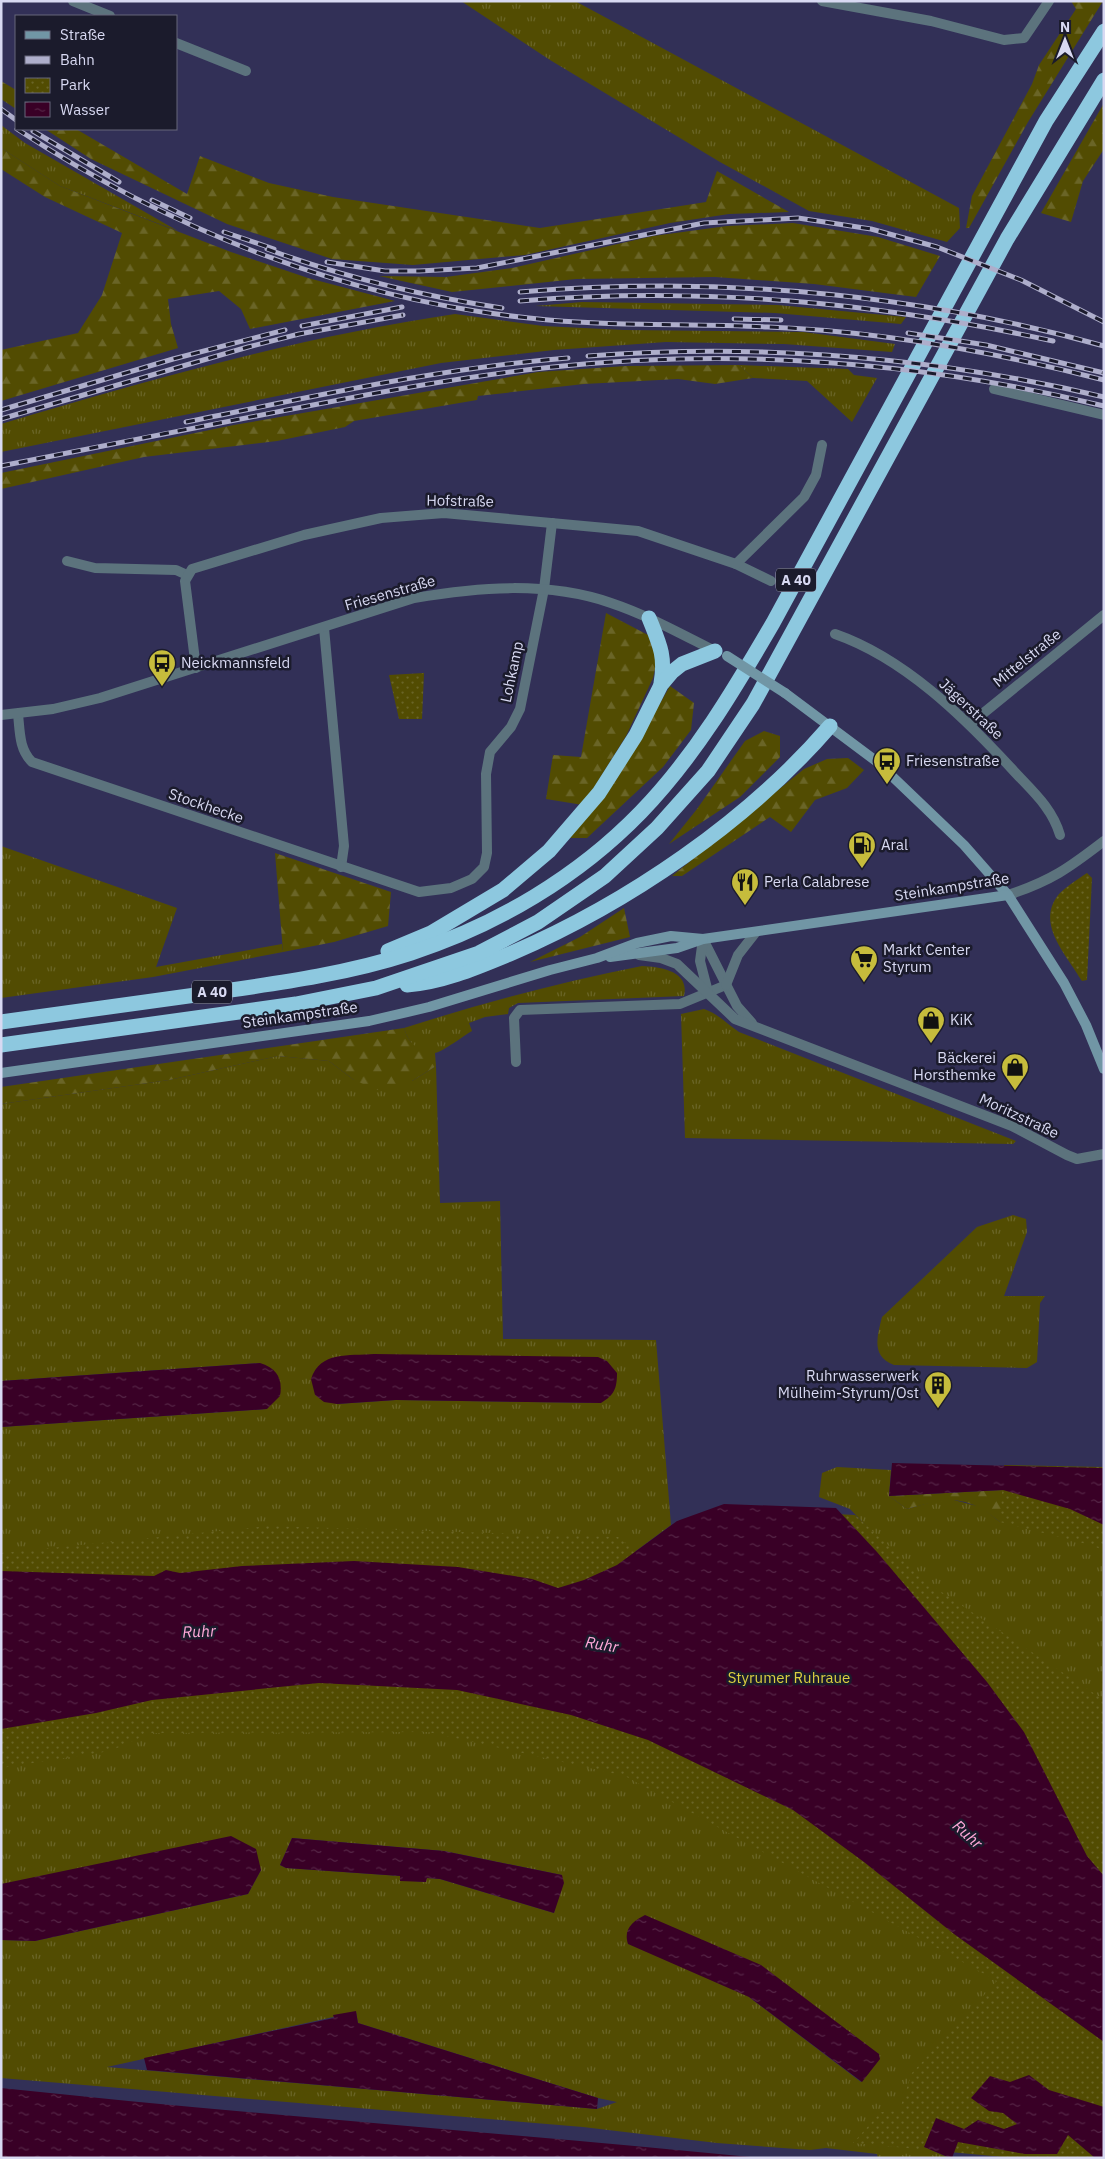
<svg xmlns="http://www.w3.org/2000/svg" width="1105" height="2159" font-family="'IBM Plex Sans',sans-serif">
<defs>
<pattern id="grass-tufts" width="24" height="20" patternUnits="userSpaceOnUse" patternTransform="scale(1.25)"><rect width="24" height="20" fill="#524c02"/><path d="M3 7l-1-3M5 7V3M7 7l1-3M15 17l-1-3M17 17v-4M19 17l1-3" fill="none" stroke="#6a6527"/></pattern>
<pattern id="forest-firs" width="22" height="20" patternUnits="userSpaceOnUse" patternTransform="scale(1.25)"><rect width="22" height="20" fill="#524c02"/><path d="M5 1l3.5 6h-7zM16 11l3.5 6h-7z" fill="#6a6527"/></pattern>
<pattern id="park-dots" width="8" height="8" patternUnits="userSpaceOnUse" patternTransform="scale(1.25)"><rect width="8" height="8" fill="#524c02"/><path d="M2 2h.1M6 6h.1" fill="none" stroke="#6a6527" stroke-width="1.8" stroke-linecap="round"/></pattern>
<pattern id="water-ripples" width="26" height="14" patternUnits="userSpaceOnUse" patternTransform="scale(1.25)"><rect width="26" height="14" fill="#390026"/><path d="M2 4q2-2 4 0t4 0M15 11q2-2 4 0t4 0" fill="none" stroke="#552546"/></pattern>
</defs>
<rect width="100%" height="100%" fill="#323057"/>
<g fill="url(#grass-tufts)" fill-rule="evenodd">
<polygon points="461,1 575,1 959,208 960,228 947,242 872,221 809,211 720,162 550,60"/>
<polygon points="1,125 25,143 178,231 60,186 1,148"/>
<polygon points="582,302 777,305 906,317 901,324 775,313 535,306"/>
<path d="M 455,314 L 543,326 L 624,330 L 803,332 L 895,344 L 892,352 L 784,344 L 666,342 L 554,350 L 441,363 L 1,452 L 1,424 C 150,379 301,337 455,314 Z"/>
<polygon points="739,365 848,369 854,375 877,378 852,422 807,381 753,378"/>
<polygon points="1,846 177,908 156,967 282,944 283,952 153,977 1,998"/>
<path d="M 642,966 C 661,967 690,971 684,996 L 518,1003 L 509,1008 L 508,1014 L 485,1017 L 469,1023 L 472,1031 C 463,1036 444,1051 435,1053 C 419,1056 408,1042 404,1028 C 482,1003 561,982 642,966 Z"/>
<path d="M 704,1009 C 717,1013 727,1024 739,1032 L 1016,1141 L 1013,1144 L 685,1138 L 681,1014 Z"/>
<path d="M 278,1056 L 329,1061 L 354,1080 L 412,1081 L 436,1066 L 440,1203 L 500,1201 L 503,1339 L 656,1340 L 671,1525 L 617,1565 L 1,1571 L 1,1427 L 267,1409 L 260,1363 L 1,1381 L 1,1104 L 169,1080 ZM 374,1354 L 601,1403 L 396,1400 L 337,1404 Z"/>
<path d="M 1013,1215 L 1026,1219 L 1027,1232 L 1004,1296 L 1045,1296 L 1040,1303 L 1037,1362 L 1027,1368 L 894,1365 C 871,1356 877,1337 882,1317 L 977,1227 Z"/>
<polygon points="837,1467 891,1470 889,1496 907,1509 946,1498 981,1507 1000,1522 1023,1495 1104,1525 1104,1818 940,1602 850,1509 819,1497 822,1473"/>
<path d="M 555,1713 L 1104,2042 L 924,2147 L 950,2158 L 878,2158 L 877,2154 L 826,2148 L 810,2150 L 717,2143 L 583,2127 L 1,2078 L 1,1940 L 35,1941 L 248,1894 L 261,1870 L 1,1884 L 1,1729 ZM 292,1838 L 444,1851 L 562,1875 L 554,1913 L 440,1879 L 426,1878 L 426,1882 L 400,1880 L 400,1876 L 286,1868 L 280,1865 ZM 628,1944 L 879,2054 L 861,2082 L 749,1997 ZM 356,2012 L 358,2023 L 598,2098 L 617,2102 L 597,2109 L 107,2067 Z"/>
</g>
<g fill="url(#forest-firs)">
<polygon points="1071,1 1103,1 1028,122 969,228 966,228 972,196 1032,84 1039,65 1076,9"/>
<polygon points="1,81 16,90 16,109 1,99"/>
<polygon points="1104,103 1104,149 1083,181 1071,222 1041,213"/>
<polygon points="45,129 76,129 187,194 200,156 269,183 333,197 540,228 706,202 717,171 789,212 729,214 670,223 525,255 413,265 332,259 227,224 91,159"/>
<polygon points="1,148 60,186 231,252 308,278 395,301 250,329 241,309 219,291 168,299 171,324 178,348 1,401 1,350 78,333 102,295 122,233 45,197 1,169"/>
<polygon points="793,223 878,237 940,256 916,297 814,284 715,277 576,279 452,292 379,276 446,277 512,268 653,236 727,226"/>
<polygon points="739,365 753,378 715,384 678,379 584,384 478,396 477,400 354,421 345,427 277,441 144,457 1,489 1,473 234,425 538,372 626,366"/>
<polygon points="606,613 648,635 657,660 653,678 626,736 583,805 546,799 553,755 581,757"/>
<polygon points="670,686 694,703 691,730 663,767 587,838 569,838 616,780"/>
<polygon points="764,731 780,736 780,757 740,797 669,844 697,809 745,741"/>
<polygon points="848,758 864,770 847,788 815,800 791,832 770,817 682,876 672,876 804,769 827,759"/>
<polygon points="275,853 391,892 388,926 334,942 283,952"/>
<polygon points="624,908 630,937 530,962 580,937"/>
<path d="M 404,1028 C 409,1045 419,1051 435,1053 L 436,1066 L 412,1081 L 377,1090 L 354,1080 L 329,1061 L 278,1056 L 169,1080 L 1,1104 L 1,1087 Z"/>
<path d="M 1003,1490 L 1023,1495 L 1000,1522 C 964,1493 949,1498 907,1509 L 889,1496 Z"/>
</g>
<g fill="url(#park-dots)">
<polygon points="424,673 422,719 399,719 389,675"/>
<path d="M 1087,873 L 1092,878 L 1087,980 L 1082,981 C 1066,954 1035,923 1059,894 C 1067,886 1078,879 1087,873 Z"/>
<polygon points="1004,1465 1104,1467 1104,1551 1094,1546 1000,1522"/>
<polygon points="733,1509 855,1515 934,1587 1104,1700 1104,2158 1014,2158 853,2143 881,2112 899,2111 912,2073 997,1981 625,1776 428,1732 151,1733 110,1751 1,1768 1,1553 268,1526 618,1537 642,1557"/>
</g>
<g fill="url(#water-ripples)">
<path d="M 374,1354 L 598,1357 L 607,1361 L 617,1373 C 617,1389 614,1395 601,1403 L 396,1400 L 337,1404 L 324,1402 L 315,1395 L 311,1379 C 320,1351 349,1356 374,1354 Z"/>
<path d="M 260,1363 C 277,1368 283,1379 280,1396 L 267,1409 L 1,1427 L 1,1381 Z"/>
<polygon points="892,1463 1104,1468 1104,1525 1070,1509 1003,1490 889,1496"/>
<polygon points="724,1504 836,1508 877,1552 987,1682 1024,1732 1087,1856 1104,1876 1104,2042 954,1934 864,1862 793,1810 648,1740 571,1715 457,1690 319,1683 152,1700 96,1713 1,1729 1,1571 154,1576 166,1570 180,1573 242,1566 354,1561 458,1567 532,1579 558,1588 584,1580 617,1565 677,1521"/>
<polygon points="231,1836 256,1849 261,1870 248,1894 35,1941 1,1940 1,1884"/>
<polygon points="292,1838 444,1851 562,1875 564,1883 554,1913 440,1879 427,1878 426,1882 400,1881 400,1876 286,1868 280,1865"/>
<path d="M 645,1915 L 761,1965 L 879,2054 L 880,2059 L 862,2082 L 749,1997 L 628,1944 C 623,1929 633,1921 645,1915 Z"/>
<polygon points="356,2011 358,2023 598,2098 597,2109 147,2070 144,2058 334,2018 333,2015"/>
<polygon points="1029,2075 1049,2090 1104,2107 1104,2157 1095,2158 1068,2135 1057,2154 1025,2154 958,2142 952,2158 950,2158 924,2147 936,2118 964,2129 978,2120 1004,2129 1017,2124 1003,2113 989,2111 971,2098 990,2076 1010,2082"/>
<path d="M 1,2088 C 254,2115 508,2133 761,2158 L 1,2158 Z"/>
</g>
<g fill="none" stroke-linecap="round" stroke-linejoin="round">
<g stroke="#5c737d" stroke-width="10">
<polyline points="73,1 110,16"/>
<polyline points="822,1 931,21 1004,40 1024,38 1049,1"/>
<polyline points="176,43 246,71"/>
<polyline points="994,389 1104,415"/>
<polyline points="67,561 95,568 176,570 187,575"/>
<polyline points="736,564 771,581"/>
<polyline points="324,628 344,846 341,867"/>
<path d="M 835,634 C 904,658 963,716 1012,769 C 1031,790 1052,807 1060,835"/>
<polyline points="196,668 185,581 192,569 304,535 381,518 444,513 638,531 736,564 804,497 816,475 822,445"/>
<path d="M 18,714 C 20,732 19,749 32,762 L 419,892 L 451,888 L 472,879 L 484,867 L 487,853 L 486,774 L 490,752 L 511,727 L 520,709 L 544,589 L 552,523"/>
<polyline points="970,724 1104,615"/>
<polyline points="516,1062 514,1018 520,1010 680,1004 726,985"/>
</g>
<g stroke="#5c737d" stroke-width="10">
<path d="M 1,715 L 53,709 L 100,698 L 414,598 C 479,587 547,581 611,603 C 647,615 681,634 715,651"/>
<path d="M 1008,895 C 1051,881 1069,868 1104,841"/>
<polyline points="703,939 737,1006 752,1023"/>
<polyline points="703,939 700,961 708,992"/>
<polyline points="639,955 661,958 677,964 735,1019 1012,1126 1067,1155 1077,1159 1104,1154"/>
<polyline points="726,985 738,955 756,932"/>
</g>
<g stroke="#7196a5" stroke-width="10">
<polyline points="785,693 876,761 964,845 1008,895 1064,983 1086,1025 1104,1069"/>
<polyline points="610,957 677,948 703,939 1008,895"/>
<polyline points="1,1073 369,1021 429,1007 550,970 597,958 637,943 671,936 703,939"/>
</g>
<g stroke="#8dc8df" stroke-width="15">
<path d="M 649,618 C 659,643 666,656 661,683"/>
<polyline points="388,951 431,933 503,890 549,851 599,793 636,735 661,685 672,672 682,664 715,651"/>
<path d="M 407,985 C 444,982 478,967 512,953 C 628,903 747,822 830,726"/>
<path d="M 1,1022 C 68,1013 135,1003 203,994 C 272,984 344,975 411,953 C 497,925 578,877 641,812 C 695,756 734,690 773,623 L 1046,121 L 1104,31"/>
<polyline points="1,1045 296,1004 376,988 479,953 538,922 605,876 657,828 708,771 753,704 1007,239 1104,80"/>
</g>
<g stroke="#aeaecb" stroke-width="5">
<g id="rail">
<polyline points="1,109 16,120"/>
<path d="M 17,129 C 171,230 345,299 529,318 C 608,327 688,323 768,327 C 881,331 994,352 1104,380"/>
<polyline points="33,131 119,182"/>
<polyline points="152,200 190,218"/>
<polyline points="224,232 274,249"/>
<path d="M 267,249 C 343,277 422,296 502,308"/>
<polyline points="327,262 385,271 419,271 477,268 704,223 798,218 871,229 937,247 1021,280 1104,322"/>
<path d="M 520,292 C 716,276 914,293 1104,346"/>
<path d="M 520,301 C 702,286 875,302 1053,341"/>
<polyline points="734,319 781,320"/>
<polyline points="302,326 402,307"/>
<polyline points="908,333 986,345 1104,373"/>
<path d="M 588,356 C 762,343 934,357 1104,397"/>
<polyline points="1,410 173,359 285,330"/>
<polyline points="1,419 248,347 299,334 403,315"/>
<path d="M 186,422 C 312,397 439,368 568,358"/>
<path d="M 1,466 C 97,447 192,428 287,410 C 375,393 464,376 553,367 C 737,348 924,362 1104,406"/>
</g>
</g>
<use href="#rail" stroke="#1b1b2c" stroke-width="3" stroke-dasharray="9" stroke-linecap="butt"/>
<polyline stroke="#7196a5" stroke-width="10" points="727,656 785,693"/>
</g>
<defs>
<g id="bus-pin" transform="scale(1.4375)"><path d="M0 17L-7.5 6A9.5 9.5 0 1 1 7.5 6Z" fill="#c6bc3c" stroke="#1b1b2c"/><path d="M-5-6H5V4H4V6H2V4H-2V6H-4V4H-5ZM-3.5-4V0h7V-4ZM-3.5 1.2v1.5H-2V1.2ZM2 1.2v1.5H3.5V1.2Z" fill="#111"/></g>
<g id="fuel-pin" transform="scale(1.4375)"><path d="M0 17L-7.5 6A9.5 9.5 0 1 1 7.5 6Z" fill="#c6bc3c" stroke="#1b1b2c"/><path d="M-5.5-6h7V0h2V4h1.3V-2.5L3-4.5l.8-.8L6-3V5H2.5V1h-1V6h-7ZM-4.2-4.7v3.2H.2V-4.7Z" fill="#111"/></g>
<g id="restaurant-pin" transform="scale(1.4375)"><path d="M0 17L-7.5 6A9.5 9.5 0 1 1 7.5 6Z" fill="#c6bc3c" stroke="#1b1b2c"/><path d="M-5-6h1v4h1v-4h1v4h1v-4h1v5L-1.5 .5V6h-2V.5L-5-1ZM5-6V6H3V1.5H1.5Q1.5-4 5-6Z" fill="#111"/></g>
<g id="supermarket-pin" transform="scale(1.4375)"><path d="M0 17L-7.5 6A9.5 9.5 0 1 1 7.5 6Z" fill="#c6bc3c" stroke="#1b1b2c"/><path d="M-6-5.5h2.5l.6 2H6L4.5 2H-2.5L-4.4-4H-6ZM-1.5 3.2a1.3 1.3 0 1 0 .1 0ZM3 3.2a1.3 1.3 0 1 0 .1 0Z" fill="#111"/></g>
<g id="shop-pin" transform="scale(1.4375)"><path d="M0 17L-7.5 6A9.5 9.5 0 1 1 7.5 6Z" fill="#c6bc3c" stroke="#1b1b2c"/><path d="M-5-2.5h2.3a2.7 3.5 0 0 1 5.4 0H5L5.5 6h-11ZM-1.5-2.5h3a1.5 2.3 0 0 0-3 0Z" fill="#111"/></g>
<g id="building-pin" transform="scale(1.4375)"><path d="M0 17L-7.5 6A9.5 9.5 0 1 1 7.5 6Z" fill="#c6bc3c" stroke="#1b1b2c"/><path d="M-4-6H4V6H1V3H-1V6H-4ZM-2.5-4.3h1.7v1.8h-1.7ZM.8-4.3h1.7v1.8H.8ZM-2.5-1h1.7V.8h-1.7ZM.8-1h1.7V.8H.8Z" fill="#111"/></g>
</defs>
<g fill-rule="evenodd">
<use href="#bus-pin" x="162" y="663"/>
<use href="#bus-pin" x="887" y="761"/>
<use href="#fuel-pin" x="862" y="845"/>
<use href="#restaurant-pin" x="745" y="882"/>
<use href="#supermarket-pin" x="864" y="959"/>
<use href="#shop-pin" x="931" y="1020"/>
<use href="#shop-pin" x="1015" y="1067"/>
<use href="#building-pin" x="938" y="1385"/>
</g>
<g text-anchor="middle" stroke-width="5" stroke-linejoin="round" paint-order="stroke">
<g fill="#1b1b2c" stroke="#9fa0b7" stroke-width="1">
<rect x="776" y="568.5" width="40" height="23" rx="4"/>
<rect x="192" y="980.5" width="40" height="23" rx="4"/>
</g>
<g font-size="14" font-weight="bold" fill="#d8d9f2">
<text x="796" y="585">A 40</text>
<text x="212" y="997">A 40</text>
</g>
<g font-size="15" fill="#d8d9f2" stroke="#1b1b2c">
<text transform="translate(460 501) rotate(1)" y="5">Hofstraße</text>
<text transform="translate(390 593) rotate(-16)" y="5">Friesenstraße</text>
<text transform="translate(1027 658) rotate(-39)" y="5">Mittelstraße</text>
<text transform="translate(512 672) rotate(-78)" y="5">Lohkamp</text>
<text transform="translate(971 709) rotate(43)" y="5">Jägerstraße</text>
<text transform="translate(206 806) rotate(19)" y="5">Stockhecke</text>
<text transform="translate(952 887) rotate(-9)" y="5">Steinkampstraße</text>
<text transform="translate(300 1015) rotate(-8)" y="5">Steinkampstraße</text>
<text transform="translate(1019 1116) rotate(25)" y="5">Moritzstraße</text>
</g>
<g font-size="15" fill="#d8d9f2" stroke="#1b1b2c" text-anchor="start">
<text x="181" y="668">Neickmannsfeld</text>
<text x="906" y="766">Friesenstraße</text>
<text x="881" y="850">Aral</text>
<text x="764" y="887">Perla Calabrese</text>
<text x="883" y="955">Markt Center<tspan x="883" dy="17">Styrum</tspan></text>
<text x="950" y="1025">KiK</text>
<text x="996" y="1063" text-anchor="end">Bäckerei<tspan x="996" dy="17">Horsthemke</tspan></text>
<text x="919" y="1381" text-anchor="end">Ruhrwasserwerk<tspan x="919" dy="17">Mülheim-Styrum/Ost</tspan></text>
</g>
<g font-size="15" fill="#dcd040" stroke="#1b1b2c">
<text x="789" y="1683">Styrumer Ruhraue</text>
</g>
<g font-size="16" font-style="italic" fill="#ffa8d9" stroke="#1b1b2c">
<text transform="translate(199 1631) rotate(-3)" y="6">Ruhr</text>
<text transform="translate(602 1644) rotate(9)" y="6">Ruhr</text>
<text transform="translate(968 1834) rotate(42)" y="6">Ruhr</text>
</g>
</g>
<rect width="1105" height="2159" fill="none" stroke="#d8d9f2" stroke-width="5"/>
<rect x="15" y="15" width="162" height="115" fill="#1b1b2c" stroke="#67677b"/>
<rect x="25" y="31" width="25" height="8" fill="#7196a5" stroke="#67677b"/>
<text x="60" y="40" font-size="15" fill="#d8d9f2">Straße</text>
<rect x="25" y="56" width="25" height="8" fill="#aeaecb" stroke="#67677b"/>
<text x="60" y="65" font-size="15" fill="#d8d9f2">Bahn</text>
<rect x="25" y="78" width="25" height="15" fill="url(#park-dots)" stroke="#67677b"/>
<text x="60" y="90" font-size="15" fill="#d8d9f2">Park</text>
<rect x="25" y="102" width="25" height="15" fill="url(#water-ripples)" stroke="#67677b"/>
<text x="60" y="115" font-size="15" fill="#d8d9f2">Wasser</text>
<g transform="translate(1065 40)" stroke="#1b1b2c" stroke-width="4" paint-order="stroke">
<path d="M0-4L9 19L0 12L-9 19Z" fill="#d8d9f2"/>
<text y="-8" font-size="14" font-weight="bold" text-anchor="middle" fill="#d8d9f2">N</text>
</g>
</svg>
